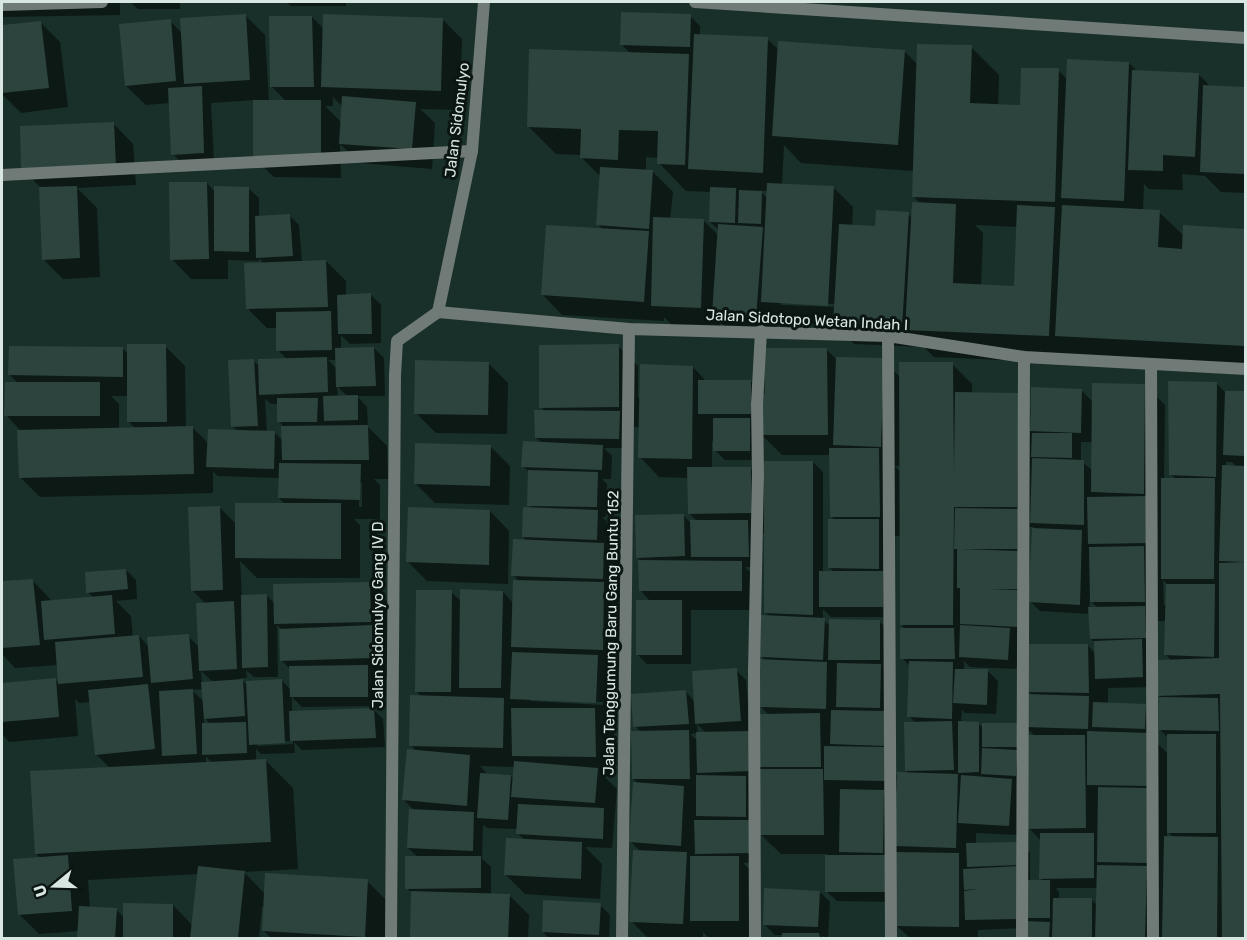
<svg xmlns="http://www.w3.org/2000/svg" width="1247" height="940" font-family="Rubik,sans-serif">
<rect width="100%" height="100%" fill="#192f29"/>
<g fill="#0007" fill-rule="evenodd">
<polygon points="2,2 120,2 120,15 2,17"/>
<polygon points="130,2 180,2 180,9 138,9"/>
<polygon points="286,2 346,2 346,6 291,6"/>
<polygon points="392,2 471,2 471,3"/>
<path d="M 245,15 L 265,35 L 269,102 L 287,102 L 272,87 L 312,17 L 324,29 L 442,19 L 462,39 L 460,110 L 420,109 L 435,123 L 432,169 L 360,163 L 340,144 L 341,178 L 274,177 L 254,158 L 254,100 L 211,103 L 214,162 L 183,164 L 173,154 L 170,103 L 146,105 L 126,86 L 170,21 L 182,33 ZM 333,97 L 343,107 L 342,123 L 325,106 L 333,106 Z"/>
<path d="M 690,16 L 700,26 L 700,36 L 767,39 L 779,50 L 904,51 L 917,64 L 971,47 L 999,75 L 998,105 L 1022,106 L 1058,70 L 1067,79 L 1129,63 L 1137,71 L 1198,74 L 1211,87 L 1246,89 L 1246,193 L 1221,192 L 1205,176 L 1182,174 L 1183,190 L 1149,189 L 1144,184 L 1143,211 L 1159,212 L 1184,236 L 1184,227 L 1246,230 L 1246,371 L 934,357 L 921,344 L 921,347 L 854,344 L 835,324 L 783,321 L 777,316 L 776,337 L 733,334 L 720,322 L 720,328 L 672,325 L 664,317 L 664,321 L 562,315 L 543,295 L 603,230 L 598,224 L 601,177 L 582,158 L 582,155 L 556,154 L 528,126 L 631,54 L 621,44 ZM 784,145 L 801,163 L 914,171 L 914,197 L 921,204 L 912,218 L 908,214 L 876,228 L 852,226 L 853,207 L 833,187 L 782,185 ZM 646,157 L 659,158 L 659,163 L 686,191 L 712,192 L 710,222 L 719,230 L 719,236 L 704,221 L 670,220 L 673,192 L 653,172 L 646,171 ZM 760,191 L 768,191 L 768,199 ZM 975,225 L 1018,227 L 1015,288 L 981,286 L 983,233 ZM 781,302 L 836,304 L 836,307 L 781,305 Z"/>
<polygon points="40,22 60,42 68,107 21,113 2,94 2,27"/>
<polygon points="114,124 133,144 136,185 77,188 97,208 100,277 63,279 43,259 41,188 23,170"/>
<path d="M 207,183 L 215,192 L 248,188 L 259,198 L 259,217 L 289,215 L 299,225 L 302,262 L 326,261 L 346,281 L 346,296 L 371,295 L 381,305 L 381,343 L 350,344 L 341,335 L 341,350 L 374,348 L 384,358 L 385,396 L 357,396 L 367,407 L 368,427 L 387,446 L 388,479 L 374,479 L 380,485 L 380,519 L 354,519 L 360,525 L 360,578 L 257,578 L 240,561 L 242,596 L 267,596 L 275,604 L 369,583 L 389,603 L 390,642 L 387,642 L 391,646 L 392,678 L 377,678 L 378,706 L 302,707 L 292,697 L 292,712 L 373,709 L 383,719 L 385,747 L 302,750 L 294,742 L 295,753 L 261,754 L 256,749 L 256,760 L 265,760 L 293,788 L 298,869 L 244,872 L 265,894 L 367,881 L 387,901 L 385,938 L 271,938 L 264,931 L 265,907 L 262,907 L 259,938 L 79,938 L 79,931 L 39,934 L 19,914 L 41,858 L 36,854 L 110,768 L 96,754 L 90,702 L 79,703 L 75,699 L 78,736 L 9,742 L 2,734 L 2,684 L 56,680 L 60,684 L 58,665 L 15,668 L 2,654 L 2,583 L 32,580 L 52,601 L 94,598 L 88,592 L 126,570 L 136,580 L 137,599 L 116,601 L 131,616 L 133,637 L 139,636 L 149,647 L 188,636 L 199,647 L 206,604 L 192,590 L 219,507 L 237,525 L 286,505 L 279,498 L 280,478 L 218,476 L 213,471 L 213,493 L 40,497 L 20,477 L 22,432 L 6,415 L 18,383 L 10,375 L 123,349 L 128,354 L 165,346 L 185,366 L 186,428 L 193,428 L 209,444 L 238,431 L 232,426 L 253,361 L 260,367 L 288,360 L 278,350 L 278,328 L 267,328 L 247,308 L 264,264 L 259,258 L 259,261 L 228,260 L 228,279 L 191,279 L 172,259 ZM 328,360 L 337,360 L 337,369 ZM 337,386 L 348,397 L 338,397 ZM 111,396 L 128,396 L 128,421 L 136,429 L 119,429 L 119,404 ZM 265,399 L 271,404 L 278,404 L 279,421 L 282,425 L 283,441 L 275,433 L 267,432 ZM 359,483 L 362,483 L 362,507 L 359,507 ZM 277,625 L 281,629 L 282,661 L 291,670 L 291,690 L 281,680 L 248,686 L 240,678 L 247,678 L 246,670 L 254,677 L 278,677 ZM 201,671 L 213,682 L 202,683 ZM 203,689 L 204,702 L 192,690 ZM 204,717 L 211,725 L 204,725 ZM 293,741 L 293,744 L 258,746 L 258,743 ZM 206,756 L 212,763 L 206,763 ZM 198,874 L 193,926 L 173,905 L 124,918 L 116,909 L 90,908 L 88,880 Z"/>
<path d="M 618,346 L 638,366 L 638,398 L 693,367 L 707,382 L 751,381 L 761,391 L 761,396 L 766,396 L 827,350 L 838,361 L 883,360 L 900,377 L 952,364 L 972,384 L 972,394 L 1018,395 L 1032,409 L 1082,391 L 1093,402 L 1145,385 L 1165,405 L 1164,479 L 1176,479 L 1171,474 L 1217,384 L 1225,392 L 1246,393 L 1246,938 L 1026,938 L 1027,928 L 978,930 L 978,938 L 910,938 L 897,926 L 897,902 L 837,901 L 826,891 L 827,854 L 781,854 L 759,833 L 759,862 L 743,863 L 759,878 L 759,938 L 709,938 L 703,932 L 703,938 L 648,938 L 631,921 L 641,852 L 631,842 L 639,784 L 633,779 L 641,732 L 635,726 L 686,692 L 695,702 L 736,670 L 746,680 L 750,731 L 748,731 L 761,744 L 769,715 L 760,706 L 766,661 L 762,657 L 770,617 L 766,613 L 766,533 L 758,533 L 758,567 L 745,567 L 761,583 L 761,610 L 691,610 L 691,664 L 647,664 L 637,654 L 651,602 L 640,590 L 640,560 L 637,557 L 683,515 L 692,524 L 698,522 L 690,514 L 689,478 L 659,477 L 640,457 L 640,427 L 629,427 L 629,448 L 604,448 L 612,456 L 611,479 L 602,479 L 607,484 L 606,517 L 602,517 L 607,522 L 607,548 L 623,564 L 622,598 L 618,598 L 623,604 L 622,669 L 610,669 L 617,676 L 615,722 L 606,722 L 614,730 L 615,776 L 604,776 L 617,789 L 612,848 L 585,847 L 602,864 L 600,899 L 525,894 L 506,875 L 525,840 L 518,834 L 518,829 L 488,828 L 483,825 L 482,859 L 491,867 L 491,895 L 509,895 L 529,915 L 528,938 L 412,938 L 413,894 L 407,888 L 419,858 L 408,848 L 415,811 L 404,800 L 417,752 L 411,745 L 422,697 L 416,691 L 451,592 L 462,602 L 503,592 L 513,603 L 519,581 L 513,575 L 528,542 L 523,537 L 533,509 L 529,505 L 529,472 L 523,466 L 542,443 L 536,438 L 546,412 L 541,407 ZM 762,435 L 782,455 L 831,455 L 832,517 L 835,520 L 830,568 L 834,572 L 823,572 L 823,472 L 813,462 L 766,484 L 751,468 L 712,468 L 712,441 L 715,441 L 715,450 L 725,460 L 760,460 ZM 1081,442 L 1093,442 L 1092,470 L 1081,461 ZM 1226,462 L 1232,462 L 1237,467 L 1226,467 ZM 894,466 L 901,466 L 901,472 ZM 1027,527 L 1034,527 L 1030,590 L 1028,590 ZM 889,536 L 901,536 L 901,624 L 906,630 L 902,658 L 910,666 L 909,716 L 916,723 L 906,771 L 910,774 L 896,774 L 889,631 L 879,621 L 830,626 L 823,620 L 823,609 L 831,617 L 893,617 ZM 1163,580 L 1167,584 L 1167,605 L 1164,605 ZM 1029,600 L 1040,611 L 1090,614 L 1091,639 L 1095,643 L 1096,654 L 1088,646 L 1029,692 L 1034,696 L 1026,727 L 1036,737 L 983,728 L 978,723 L 961,723 L 962,710 L 965,713 L 996,714 L 998,681 L 988,671 L 964,670 L 964,661 L 970,667 L 1018,669 L 1019,639 L 1016,636 L 1028,636 ZM 1090,600 L 1099,609 L 1089,609 ZM 1155,621 L 1166,621 L 1165,654 L 1172,661 L 1159,696 L 1161,698 L 1160,729 L 1168,738 L 1168,754 L 1152,738 L 1156,715 L 1146,705 L 1108,704 L 1108,688 L 1153,687 ZM 530,698 L 603,702 L 603,705 L 530,701 ZM 697,724 L 707,734 L 698,734 ZM 697,733 L 698,741 L 690,734 ZM 480,766 L 515,767 L 514,780 L 511,776 L 488,775 ZM 1016,785 L 1025,785 L 1029,828 L 1041,841 L 1041,878 L 1044,882 L 1030,882 L 1030,853 L 1020,843 L 976,844 L 976,833 L 1019,835 L 1022,790 ZM 882,790 L 898,791 L 897,805 ZM 1167,831 L 1173,837 L 1167,837 ZM 1056,888 L 1098,888 L 1097,905 L 1091,899 L 1059,899 L 1059,892 Z"/>
<polygon points="488,363 508,383 507,434 436,433 416,413"/>
<polygon points="490,446 510,466 509,505 435,503 415,483"/>
<polygon points="490,511 509,531 508,584 427,581 407,561"/>
<polygon points="820,892 830,902 828,938 883,938 827,938 827,937 821,936 823,938 784,938 783,935 775,935 764,924"/>
<polygon points="600,905 610,915 609,938 544,938 549,938 543,932"/>
</g>
<g fill="#2d443e">
<polygon points="621,12 691,14 690,47 620,45"/>
<polygon points="246,14 250,80 184,84 180,18"/>
<polygon points="323,14 443,18 441,91 321,87"/>
<polygon points="269,16 312,16 314,87 270,87"/>
<polygon points="171,19 176,81 125,86 119,24"/>
<polygon points="41,21 49,88 2,93 2,25"/>
<polygon points="694,34 768,37 763,173 688,169"/>
<polygon points="778,41 905,50 898,145 772,136"/>
<polygon points="917,44 972,45 970,103 1020,105 1021,68 1059,68 1055,202 912,197"/>
<polygon points="529,49 689,54 685,165 657,164 658,131 619,130 618,160 580,158 581,129 527,127"/>
<polygon points="1067,59 1129,62 1124,201 1061,198"/>
<polygon points="1132,70 1199,73 1195,157 1163,155 1163,171 1128,170"/>
<polygon points="1203,85 1245,87 1245,174 1200,172"/>
<polygon points="202,86 204,153 171,155 168,88"/>
<polygon points="342,96 416,102 412,149 339,144"/>
<polygon points="253,100 321,100 321,159 253,158"/>
<polygon points="114,122 116,166 21,171 20,126"/>
<polygon points="600,167 653,170 649,229 596,225"/>
<polygon points="169,182 207,182 209,259 170,260"/>
<polygon points="767,183 834,186 828,306 761,302"/>
<polygon points="77,186 80,258 42,260 39,187"/>
<polygon points="214,186 249,187 249,252 214,251"/>
<polygon points="710,187 736,188 735,223 709,222"/>
<polygon points="739,190 762,191 761,224 738,223"/>
<polygon points="912,202 956,204 953,283 1014,286 1017,205 1055,207 1049,336 905,330"/>
<polygon points="1062,205 1160,210 1158,247 1182,249 1183,225 1245,229 1245,346 1055,336"/>
<polygon points="876,210 909,212 902,328 833,324 839,224 875,226"/>
<polygon points="290,214 293,256 256,258 255,216"/>
<polygon points="653,217 704,219 701,308 651,306"/>
<polygon points="718,224 763,227 756,318 712,315"/>
<polygon points="546,225 649,231 644,302 541,295"/>
<polygon points="326,260 328,307 246,309 244,263"/>
<polygon points="371,293 372,334 338,334 337,295"/>
<polygon points="331,311 332,350 276,351 276,312"/>
<polygon points="127,344 166,344 167,422 127,422"/>
<polygon points="619,344 619,407 539,408 539,345"/>
<polygon points="9,346 123,347 123,377 8,375"/>
<polygon points="374,347 376,386 336,387 335,348"/>
<polygon points="764,348 827,348 828,435 761,435 761,394 765,394"/>
<polygon points="327,357 328,392 259,395 258,359"/>
<polygon points="836,357 884,358 881,447 833,445"/>
<polygon points="254,359 258,426 231,427 228,360"/>
<polygon points="415,360 489,362 488,415 414,414"/>
<polygon points="899,362 953,362 954,473 955,392 1019,393 1017,507 954,507 953,625 900,625"/>
<polygon points="640,364 693,366 692,459 638,458"/>
<rect x="698" y="380" width="53" height="34"/>
<polygon points="1168,381 1217,382 1216,477 1169,475"/>
<polygon points="5,382 100,382 100,416 4,416"/>
<polygon points="1092,383 1145,384 1144,494 1091,492"/>
<polygon points="1031,387 1082,389 1081,433 1030,431"/>
<polygon points="1225,391 1245,391 1245,456 1223,455"/>
<polygon points="358,395 358,420 324,421 323,396"/>
<polygon points="277,398 318,398 317,422 277,422"/>
<polygon points="534,410 620,411 619,439 535,438"/>
<rect x="713" y="418" width="37" height="33"/>
<polygon points="368,425 369,460 282,460 281,426"/>
<polygon points="193,426 194,474 19,478 17,430"/>
<polygon points="208,429 275,431 274,469 206,467"/>
<polygon points="1032,433 1072,433 1072,458 1031,457"/>
<polygon points="523,441 603,445 602,470 521,467"/>
<polygon points="415,443 491,445 490,486 414,484"/>
<polygon points="829,448 879,448 880,517 830,517"/>
<polygon points="1032,458 1084,460 1084,525 1030,523"/>
<polygon points="764,461 813,461 813,615 764,613"/>
<polygon points="279,463 361,464 360,500 278,498"/>
<polygon points="1222,465 1245,466 1245,562 1219,561"/>
<polygon points="687,467 751,467 752,513 688,514"/>
<polygon points="528,470 598,472 597,507 527,506"/>
<polygon points="1161,478 1215,478 1214,579 1161,579"/>
<polygon points="1149,496 1150,543 1088,544 1087,497"/>
<polygon points="235,503 341,503 341,559 235,558"/>
<polygon points="220,506 223,590 191,591 188,507"/>
<polygon points="408,507 490,510 489,565 406,562"/>
<polygon points="523,507 598,510 597,540 522,537"/>
<polygon points="955,508 1018,509 1017,549 960,549 1019,551 1018,589 989,589 1019,590 1018,627 960,624 960,588 957,588 957,549 954,549"/>
<polygon points="684,514 685,556 636,558 635,515"/>
<polygon points="828,519 879,519 879,569 828,568"/>
<polygon points="690,520 748,520 749,557 691,557"/>
<polygon points="1032,528 1082,530 1080,605 1028,602"/>
<polygon points="513,539 604,543 603,579 511,576"/>
<polygon points="1144,546 1145,602 1090,602 1089,547"/>
<polygon points="638,560 742,561 742,591 639,591"/>
<polygon points="1245,562 1245,938 1222,938 1220,694 1157,696 1156,660 1219,658 1219,563"/>
<polygon points="126,569 128,589 86,593 85,572"/>
<rect x="819" y="571" width="64" height="36"/>
<polygon points="33,579 40,645 2,648 2,581"/>
<polygon points="513,580 604,582 603,650 511,647"/>
<polygon points="370,582 371,622 274,624 273,584"/>
<polygon points="1166,584 1215,584 1214,657 1164,655"/>
<polygon points="460,589 503,591 501,688 459,688"/>
<polygon points="416,590 452,590 451,692 415,692"/>
<polygon points="267,594 268,667 242,668 241,595"/>
<polygon points="112,595 115,634 44,640 41,601"/>
<rect x="636" y="600" width="46" height="55"/>
<polygon points="234,601 237,669 199,671 196,603"/>
<polygon points="1145,606 1146,638 1090,639 1088,607"/>
<polygon points="761,615 825,618 823,660 760,657"/>
<polygon points="829,619 880,620 880,660 828,660"/>
<polygon points="372,625 373,658 280,661 279,629"/>
<polygon points="960,625 1010,628 1008,660 959,657"/>
<polygon points="900,628 954,628 955,659 900,659"/>
<polygon points="189,634 193,679 151,683 147,637"/>
<polygon points="139,635 143,677 58,684 55,642"/>
<polygon points="1142,639 1143,677 1095,679 1094,641"/>
<polygon points="1027,644 1088,644 1089,693 1028,692"/>
<polygon points="512,652 598,655 596,703 510,699"/>
<polygon points="758,659 827,662 826,709 759,707"/>
<polygon points="909,661 953,662 952,719 907,717"/>
<polygon points="837,663 881,664 880,708 836,707"/>
<polygon points="368,665 368,697 290,697 289,666"/>
<polygon points="737,668 741,721 695,724 692,671"/>
<polygon points="955,669 988,669 987,705 953,703"/>
<polygon points="56,678 59,717 2,722 2,683"/>
<polygon points="243,679 245,716 204,719 201,682"/>
<polygon points="282,679 285,743 249,745 246,681"/>
<polygon points="148,684 155,749 95,755 88,690"/>
<polygon points="193,689 197,754 162,756 159,691"/>
<polygon points="686,690 689,724 633,727 631,694"/>
<polygon points="1025,694 1089,696 1088,729 1025,727"/>
<polygon points="410,695 504,698 503,748 409,746"/>
<polygon points="1159,697 1218,698 1219,731 1159,730"/>
<polygon points="1093,702 1146,704 1145,729 1092,727"/>
<polygon points="374,708 376,738 290,741 289,711"/>
<polygon points="511,708 595,708 596,757 512,756"/>
<polygon points="831,710 886,711 885,746 830,744"/>
<polygon points="820,713 821,767 760,767 760,714"/>
<polygon points="952,721 954,770 905,771 904,722"/>
<polygon points="958,721 979,722 979,772 958,773"/>
<polygon points="246,722 247,753 202,755 202,723"/>
<rect x="982" y="723" width="36" height="24"/>
<polygon points="689,730 690,779 632,779 631,731"/>
<polygon points="750,731 751,771 697,773 696,732"/>
<polygon points="1087,731 1150,733 1148,786 1087,785"/>
<rect x="1167" y="734" width="49" height="99"/>
<polygon points="1027,735 1085,735 1086,828 1027,829"/>
<polygon points="824,746 886,747 886,781 824,780"/>
<polygon points="982,748 1017,750 1016,776 981,774"/>
<polygon points="407,749 470,755 467,806 402,800"/>
<polygon points="266,759 271,842 35,854 30,771"/>
<polygon points="514,761 598,768 595,803 511,797"/>
<polygon points="760,769 823,769 824,835 759,835"/>
<polygon points="897,772 958,774 956,848 895,846"/>
<polygon points="480,773 511,775 508,820 477,818"/>
<polygon points="696,775 746,776 746,817 696,816"/>
<polygon points="961,775 1012,779 1009,826 958,823"/>
<polygon points="633,782 684,786 681,846 629,842"/>
<polygon points="1098,787 1148,788 1147,863 1097,862"/>
<polygon points="840,789 884,790 883,853 839,852"/>
<polygon points="518,804 604,808 603,839 516,834"/>
<polygon points="409,809 474,812 473,851 407,848"/>
<polygon points="694,820 750,820 750,853 695,854"/>
<polygon points="1040,833 1094,833 1094,878 1039,879"/>
<polygon points="1164,836 1218,837 1217,938 1162,938"/>
<polygon points="506,838 582,842 581,879 504,875"/>
<polygon points="1020,842 1021,865 967,867 966,843"/>
<polygon points="633,850 687,852 683,924 629,922"/>
<polygon points="896,852 959,853 959,927 896,926"/>
<polygon points="68,855 72,911 18,915 13,859"/>
<polygon points="825,855 886,855 885,892 825,892"/>
<polygon points="405,856 481,856 481,888 405,889"/>
<rect x="690" y="856" width="49" height="65"/>
<polygon points="1097,865 1147,866 1145,938 1095,938"/>
<polygon points="198,866 245,871 238,938 190,938"/>
<polygon points="1020,866 1019,919 965,920 964,891 978,889 964,890 963,869"/>
<polygon points="265,873 368,879 365,937 262,931"/>
<rect x="1025" y="880" width="25" height="38"/>
<polygon points="764,888 820,891 818,927 763,925"/>
<polygon points="411,891 510,894 508,938 410,938"/>
<polygon points="1053,898 1092,898 1092,938 1052,938"/>
<polygon points="543,900 601,903 599,935 542,932"/>
<polygon points="123,903 173,904 173,938 123,938"/>
<polygon points="79,906 117,908 115,938 77,938"/>
<polygon points="1025,921 1050,922 1049,938 1025,938"/>
<polygon points="782,933 819,933 820,938 782,938"/>
</g>
<g fill="none" stroke-linecap="round" stroke-linejoin="round">
<g stroke="#707a77" stroke-width="12">
<polyline points="695,2 1246,38"/>
<polyline points="2,5 102,2"/>
<polyline points="2,175 472,151"/>
<polyline points="438,312 629,329 888,336 1024,357 1246,369"/>
<polyline points="438,312 472,151 484,2"/>
<polyline points="888,336 891,938"/>
<polyline points="1151,364 1153,938"/>
<polyline points="391,938 395,375 397,341 438,312"/>
<polyline points="622,938 629,329"/>
<polyline points="755,938 754,671 758,475 757,404 761,331"/>
<polyline points="1022,938 1024,357"/>
</g>
</g>
<g text-anchor="middle" stroke-width="6" stroke-linejoin="round" paint-order="stroke">
<g font-size="15" fill="#d9e7e3" stroke="#0b1512">
<text transform="translate(457 120) rotate(-83)" y="5">Jalan Sidomulyo</text>
<text transform="translate(807 320) rotate(3)" y="5">Jalan Sidotopo Wetan Indah I</text>
<text transform="translate(378 615) rotate(-90)" y="5">Jalan Sidomulyo Gang IV D</text>
<text transform="translate(611 633) rotate(-89)" y="5">Jalan Tenggumung Baru Gang Buntu 152</text>
</g>
</g>
<rect width="1247" height="940" fill="none" stroke="#d9e7e3" stroke-width="6"/>
<g transform="translate(54 886) rotate(251)" stroke="#0b1512" stroke-width="4.5" paint-order="stroke">
<path d="M0-4.5L10 22L0 15L-10 22Z" fill="#d9e7e3"/>
<text y="-9" font-size="16" font-weight="bold" text-anchor="middle" fill="#d9e7e3">U</text>
</g>
</svg>
